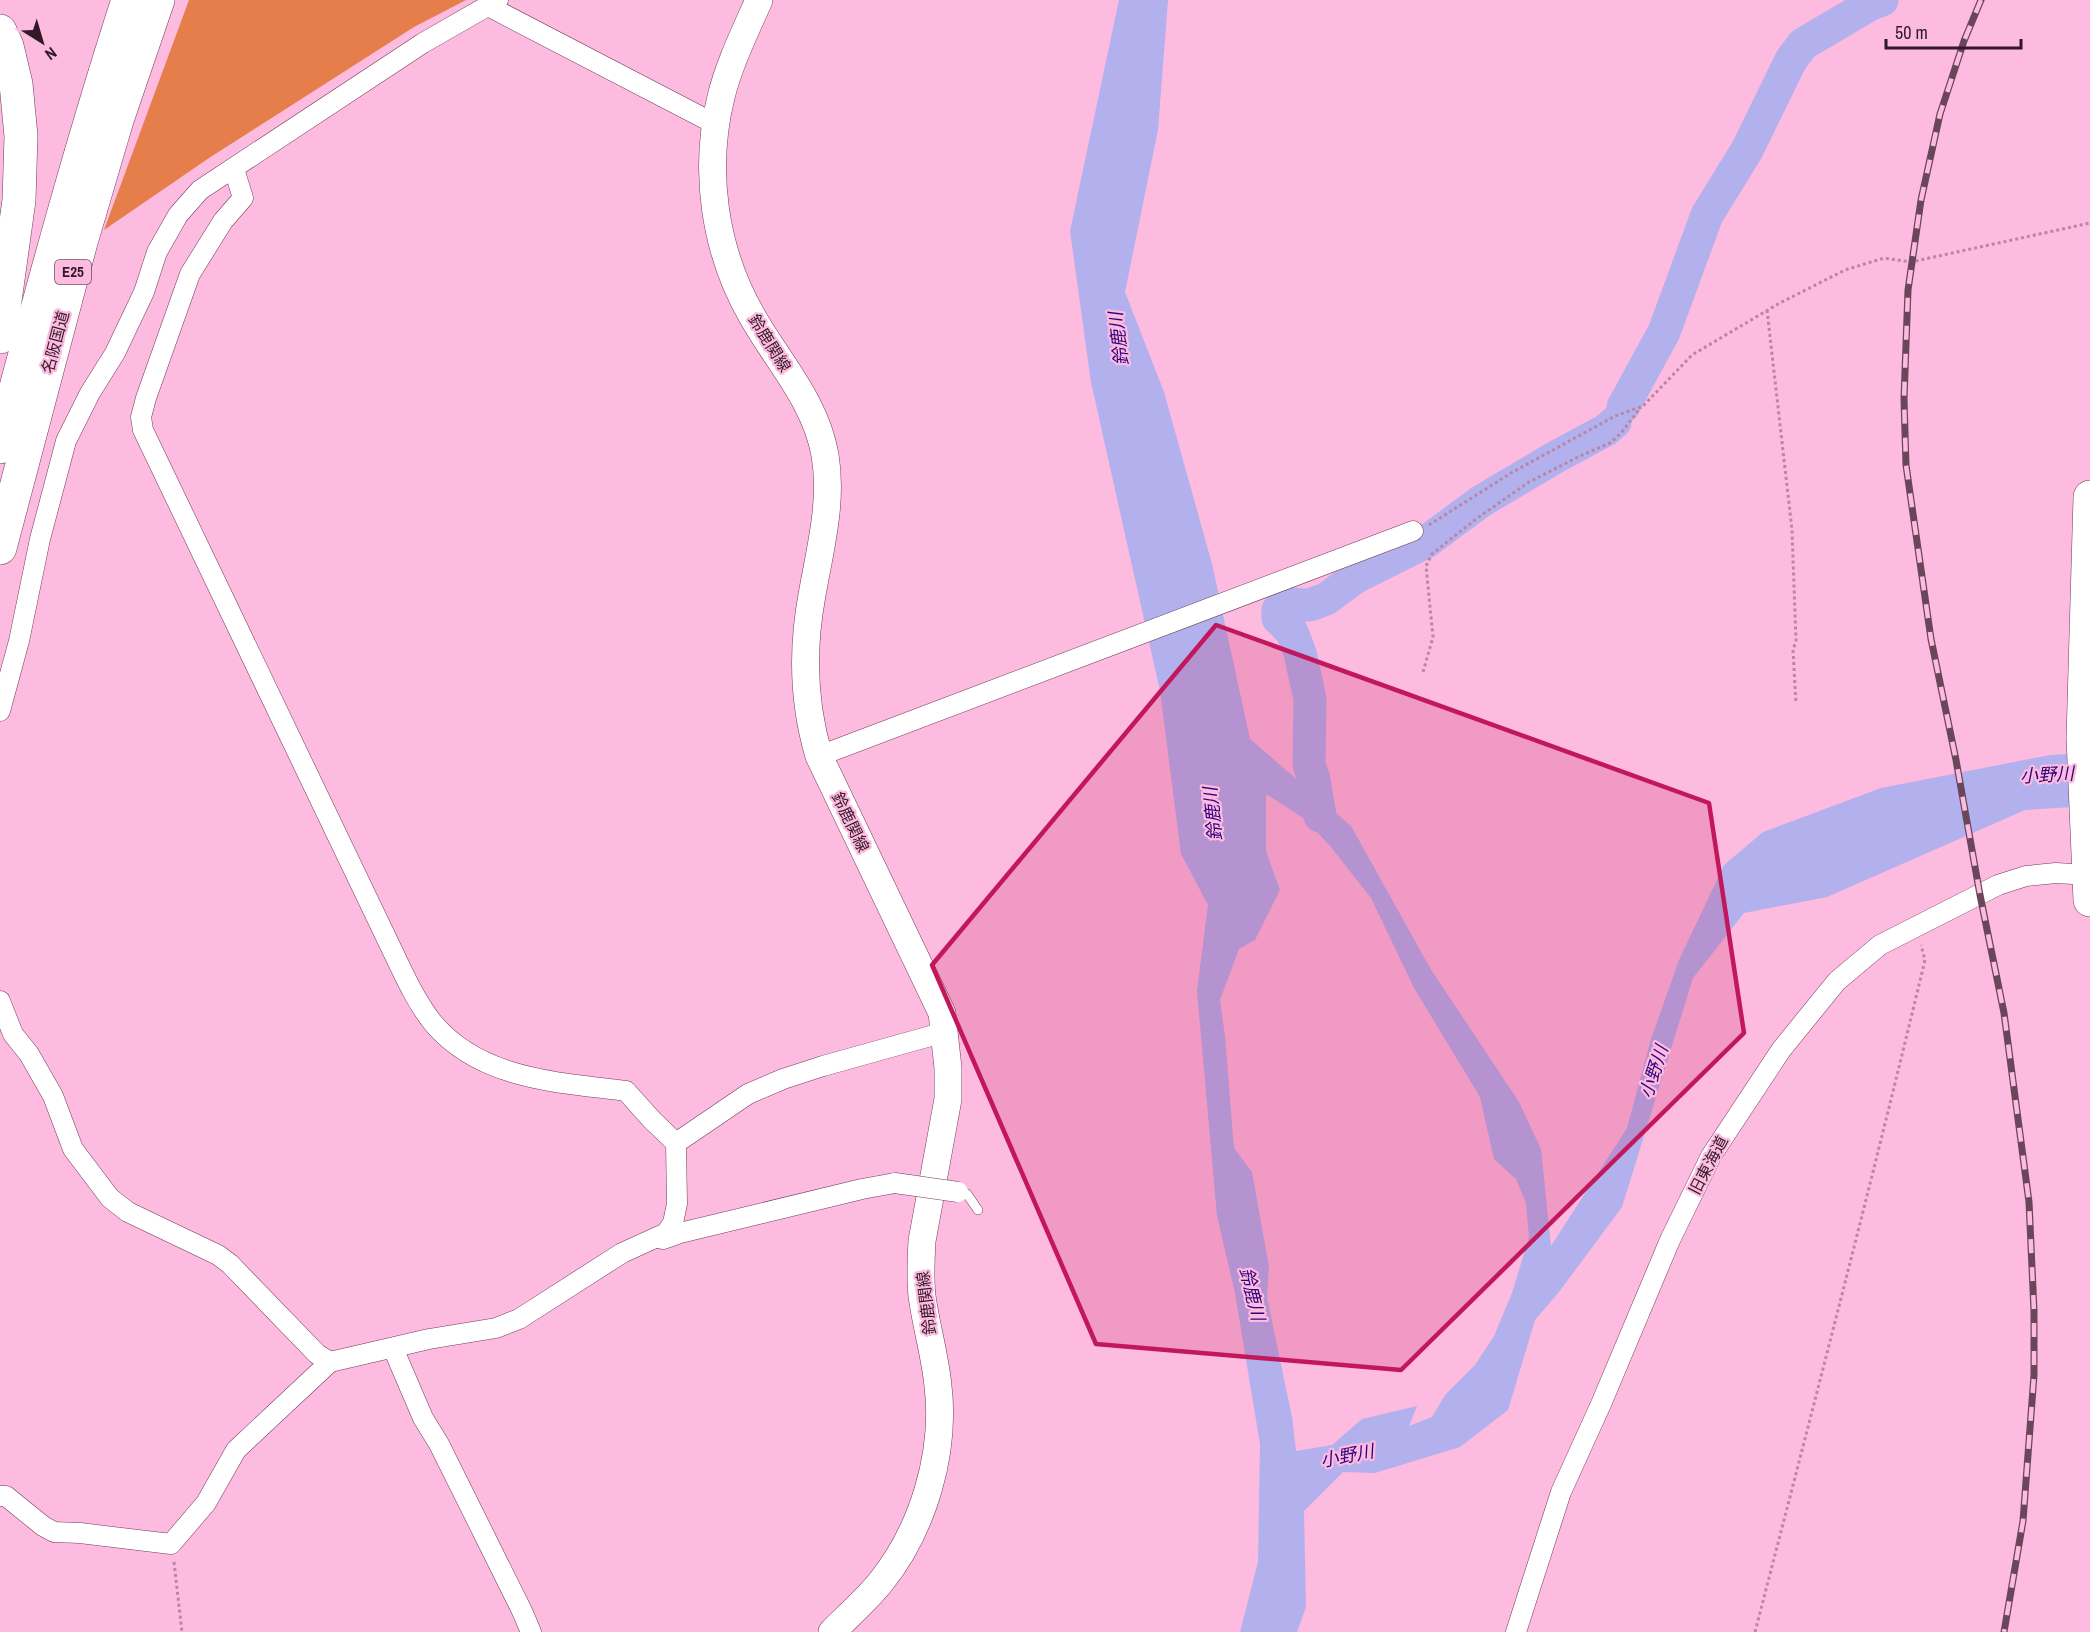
<svg xmlns="http://www.w3.org/2000/svg" width="2090" height="1632" font-family="'Archivo Narrow','Noto Sans JP',sans-serif">
<rect width="100%" height="100%" fill="#fcbbdf"/>
<polygon fill="#e67e4c" points="189,0 466,0 414,27 209,158 104,230"/>
<path fill="#b2b1ee" fill-rule="evenodd" d="M 1119,0 L 1168,0 L 1158,130 L 1125,292 L 1164,392 L 1212,564 L 1250,739 L 1351,826 L 1430,968 L 1519,1102 L 1541,1149 L 1551,1246 L 1627,1128 L 1651,1039 L 1679,960 L 1724,865 L 1763,832 L 1881,788 L 2050,755 L 2090,753 L 2090,806 L 2025,810 L 1827,897 L 1744,913 L 1693,978 L 1622,1207 L 1559,1292 L 1535,1320 L 1508,1410 L 1460,1447 L 1375,1473 L 1343,1472 L 1304,1511 L 1306,1607 L 1297,1632 L 1240,1632 L 1258,1562 L 1260,1444 L 1235,1293 L 1217,1216 L 1197,991 L 1208,905 L 1181,854 L 1160,691 L 1091,382 L 1070,231 ZM 1266,794 L 1305,819 L 1331,847 L 1371,898 L 1414,988 L 1480,1097 L 1494,1159 L 1516,1179 L 1526,1203 L 1529,1237 L 1512,1293 L 1494,1336 L 1475,1365 L 1445,1395 L 1432,1417 L 1409,1426 L 1417,1406 L 1362,1419 L 1332,1445 L 1296,1451 L 1292,1417 L 1267,1297 L 1269,1267 L 1252,1172 L 1234,1148 L 1225,1036 L 1220,1000 L 1239,949 L 1255,940 L 1280,890 L 1266,851 Z"/>
<g fill="none" stroke-linecap="round" stroke-linejoin="round">
<g stroke="#b2b1ee" stroke-width="33">
<polyline points="1623,407 1664,332 1707,215 1747,150 1791,60 1803,44 1871,4 1882,0"/>
<polyline points="1320,816 1314,780 1309,764 1310,699 1300,653 1292,632 1278,618 1278,610 1287,604 1310,605 1326,599 1356,577 1426,542 1480,502 1554,458 1606,430 1615,422"/>
</g>
<g stroke="#713a5b" stroke-width="10">
<polyline id="lane" points="958,1192 967,1194 978,1210"/>
</g>
<g stroke="#713a5b" stroke-width="21">
<g id="street">
<polyline points="488,6 715,124"/>
<polyline points="0,711 19,641 40,539 66,441 90,393 115,353 144,292 157,252 178,215 200,190 423,43 498,0"/>
<polyline points="819,756 1413,531"/>
<polyline points="0,1001 13,1034 29,1054 53,1096 73,1149 110,1198 128,1212 218,1255 230,1264 317,1354 330,1362"/>
<polyline points="676,1143 748,1094 783,1079 823,1066 945,1032"/>
<polyline points="658,1238 663,1239 680,1233 862,1189 895,1183"/>
<polyline points="393,1348 423,1418 439,1444 522,1611 531,1632"/>
<path d="M 0,1496 L 6,1496 L 43,1526 L 54,1532 L 80,1533 L 171,1544 L 206,1503 L 236,1450 L 330,1362 L 429,1339 L 496,1328 L 519,1319 L 622,1253 L 666,1233 L 673,1223 L 677,1204 L 676,1143 L 652,1120 L 626,1091 C 558,1082 481,1080 433,1023 C 417,1003 406,979 395,956 L 143,430 L 141,417 L 146,398 L 190,274 L 223,221 L 243,198 L 234,169"/>
<polyline points="1516,1632 1561,1492 1601,1404 1670,1240 1711,1156 1781,1050 1837,981 1880,945 1998,885 2026,876 2056,873 2090,875"/>
</g>
</g>
<g stroke="#713a5b" stroke-width="28">
<path id="secondary" d="M 759,0 C 745,32 729,64 721,97 C 703,170 714,250 752,316 C 778,362 816,402 825,455 C 833,502 820,549 812,595 C 802,649 803,703 819,756 L 942,1013 L 948,1068 L 948,1099 L 922,1241 C 921,1259 920,1278 922,1296 C 926,1326 935,1355 938,1386 C 946,1453 923,1530 880,1583 C 866,1600 848,1616 832,1632"/>
</g>
<g stroke="#713a5b" stroke-width="34">
<g id="highway">
<polyline points="0,31 7,46 16,84 21,136 19,200 0,337"/>
<path d="M 0,447 C 40,297 80,148 128,0"/>
<polyline points="2090,497 2083,738 2090,900"/>
<polyline points="0,548 81,242 117,120 158,0"/>
</g>
</g>
<g stroke="#ba86a3" stroke-width="3" stroke-dasharray="3 3" stroke-linecap="butt">
<polyline points="1767,310 1792,530 1796,641 1793,650 1796,704"/>
<polyline points="1429,525 1511,473 1615,416 1643,406 1692,355 1778,304 1845,270 1884,258 1911,262 2090,223"/>
<polyline points="1423,672 1433,637 1426,566 1432,554 1476,519 1529,482 1580,456 1610,443 1621,433 1641,407"/>
<polyline points="174,1562 182,1632"/>
<path d="M 1755,1632 C 1813,1408 1871,1185 1925,960 L 1921,945"/>
</g>
<use href="#lane" stroke="#fff" stroke-width="9"/>
<use href="#street" stroke="#fff" stroke-width="20"/>
<use href="#secondary" stroke="#fff" stroke-width="27"/>
<use href="#highway" stroke="#fff" stroke-width="33"/>
<g stroke="#6a465a" stroke-width="7">
<polyline id="rail" points="1981,0 1964,41 1940,114 1921,200 1908,290 1904,399 1906,465 1931,639 1956,760 1980,895 2004,1013 2029,1202 2034,1311 2034,1375 2023,1521 2004,1632"/>
</g>
<use href="#rail" stroke="#fcbbdf" stroke-width="4.5" stroke-dasharray="14" stroke-linecap="butt"/>
<g stroke="#713a5b" stroke-width="21" stroke-linecap="butt">
<polyline id="street-bridge" points="895,1183 958,1192"/>
</g>
<use href="#street-bridge" stroke="#fff" stroke-width="20"/>
</g>
<path fill="#c2185b" fill-opacity="0.2" stroke="#c2185b" stroke-width="4.5" stroke-linejoin="round" d="M 1216,625 L 1709,803 L 1744,1033 L 1401,1370 L 1096,1344 L 932,965 Z"/>
<g text-anchor="middle" stroke-width="4.5" stroke-linejoin="round" paint-order="stroke">
<rect fill="#fcbbdf" stroke="#6e4a5e" stroke-width="1.5" x="55" y="260" width="36" height="24" rx="4.5"/>
<g font-size="15" font-weight="bold" fill="#311927">
<text x="73" y="277">E25</text>
</g>
<g font-size="16" fill="#311927" stroke="#fcbbdf">
<text transform="translate(55 342) rotate(-75)" y="6">名阪国道</text>
<text transform="translate(770 343) rotate(58)" y="6">鈴鹿関線</text>
<text transform="translate(851 822) rotate(64)" y="6">鈴鹿関線</text>
<text transform="translate(1708 1165) rotate(-62)" y="6">旧東海道</text>
<text transform="translate(926 1303) rotate(-97)" y="6">鈴鹿関線</text>
</g>
<g font-size="18" font-style="italic" fill="#2e027f" stroke="#fcbbdf">
<text transform="translate(1119 339) rotate(-97)" y="6">鈴鹿川</text>
<text transform="translate(2047 775) rotate(-3)" y="6">小野川</text>
<text transform="translate(1213 814) rotate(-96)" y="6">鈴鹿川</text>
<text transform="translate(1654 1072) rotate(-72)" y="6">小野川</text>
<text transform="translate(1252 1294) rotate(76)" y="6">鈴鹿川</text>
<text transform="translate(1347 1456) rotate(-11)" y="6">小野川</text>
</g>
</g>
<g transform="translate(42 42) rotate(143)" stroke="#fcbbdf" stroke-width="4.5" paint-order="stroke">
<path d="M0-4.5L10 22L0 15L-10 22Z" fill="#311927"/>
<text y="-9" font-size="16" font-weight="bold" text-anchor="middle" fill="#311927">N</text>
</g>
<path d="M1886 39v9h135v-9" fill="none" stroke="#311927" stroke-width="3"/>
<text x="1895" y="39" font-size="18" fill="#311927" stroke="#fcbbdf" stroke-width="4.5" paint-order="stroke">50 m</text>
</svg>
